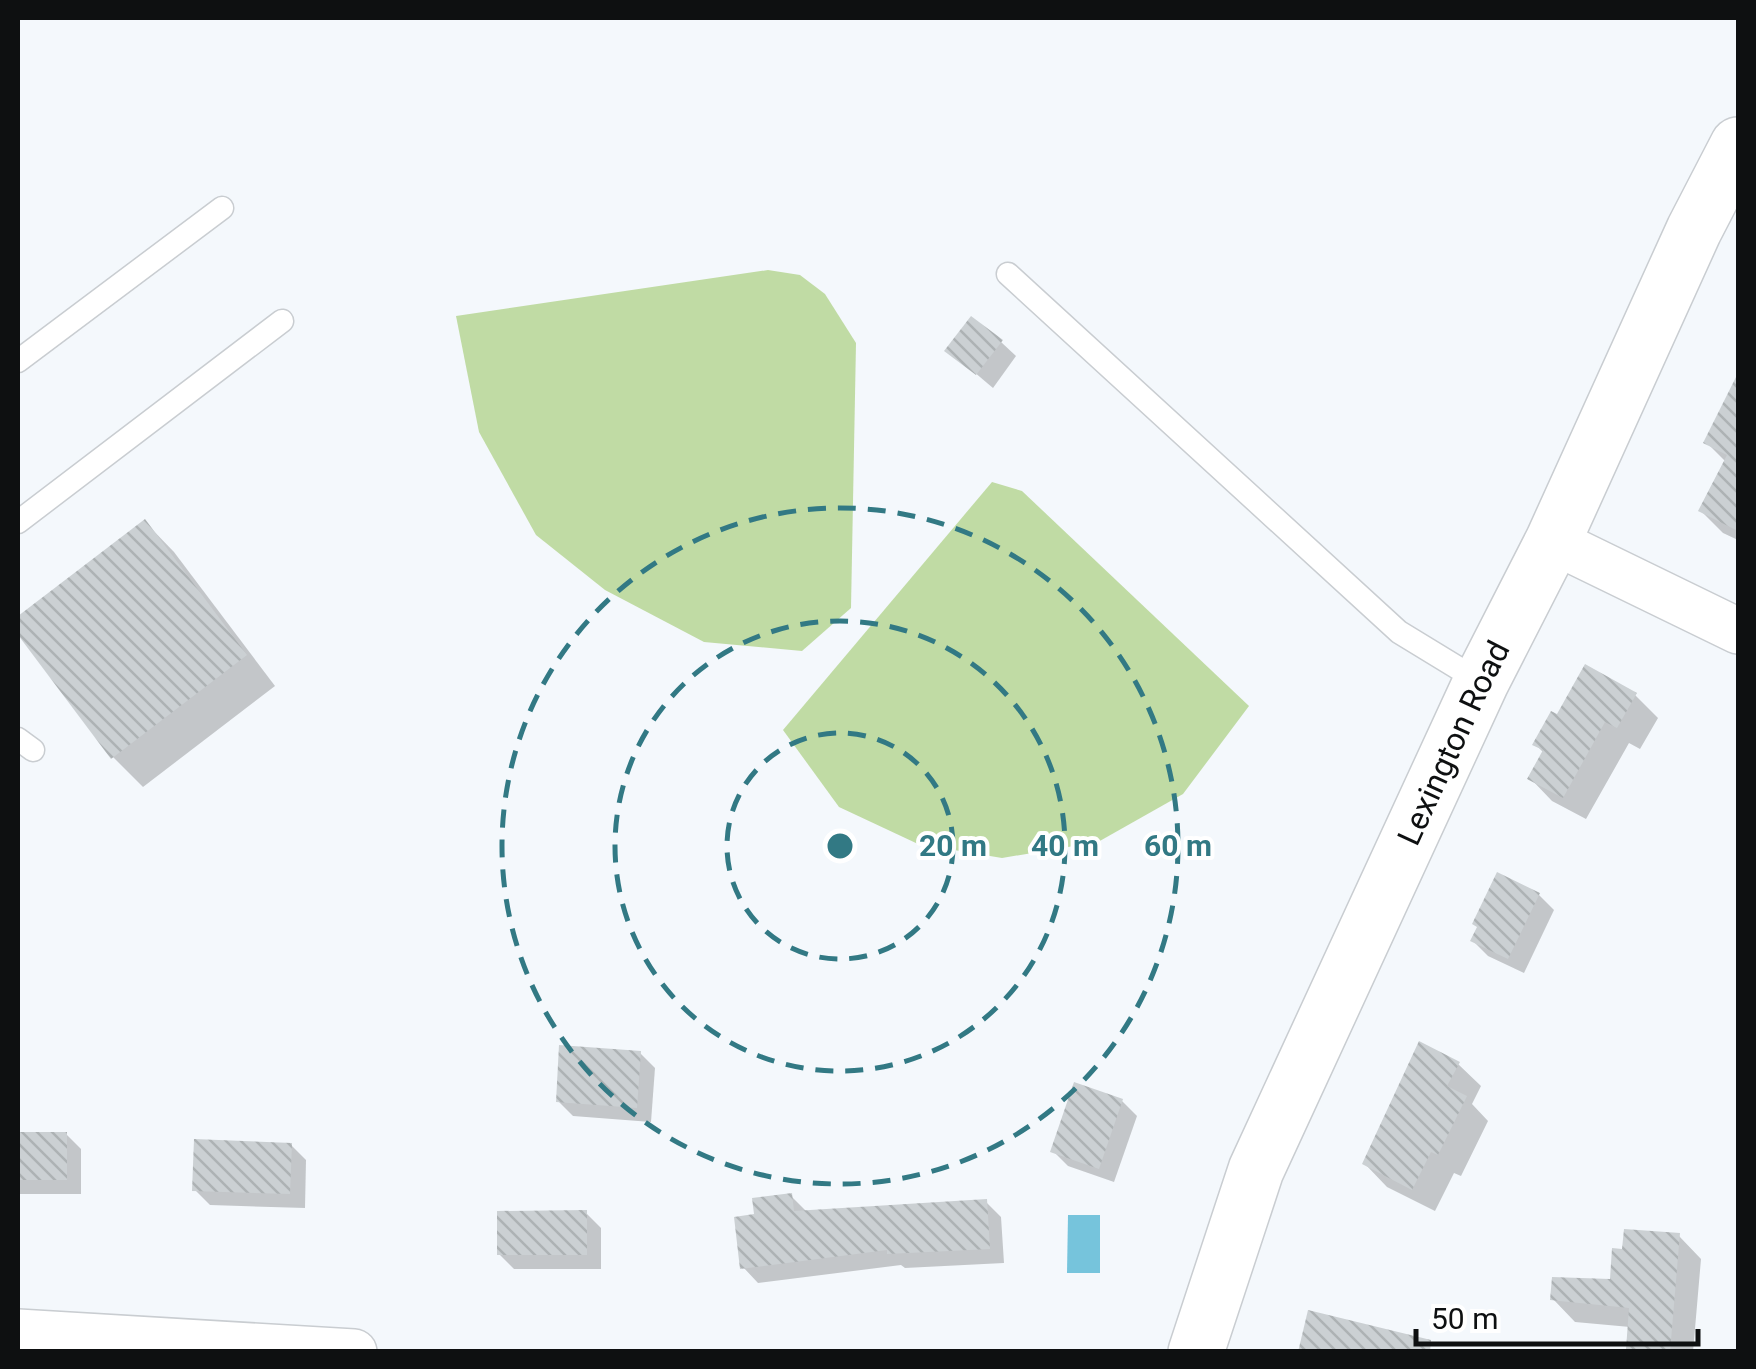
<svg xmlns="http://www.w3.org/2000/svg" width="1756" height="1369" font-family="Roboto,sans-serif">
<defs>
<pattern id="building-back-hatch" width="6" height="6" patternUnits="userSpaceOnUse" patternTransform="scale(2.5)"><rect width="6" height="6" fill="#cbd0d3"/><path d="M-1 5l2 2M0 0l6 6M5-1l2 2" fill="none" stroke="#adb2b4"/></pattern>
</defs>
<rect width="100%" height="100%" fill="#f4f8fc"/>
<g fill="#c0dba4">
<polygon points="768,270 800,275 825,294 856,343 851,608 802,651 704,642 605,590 536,535 479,432 456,316"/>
<polygon points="992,482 1022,491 1249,706 1183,794 1098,842 1002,858 918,844 839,807 783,730"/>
</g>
<polygon fill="#76c4dc" points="1068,1215 1100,1215 1100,1273 1067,1273"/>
<g fill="#0003">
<polygon points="1001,342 1016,356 993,388 948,350"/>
<polygon points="1731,393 1738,397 1738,540 1723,533 1701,511 1726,462 1707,443"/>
<polygon points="145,522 174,552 275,686 143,787 113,757 18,630 18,619"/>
<polygon points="1635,695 1658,718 1640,749 1629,743 1586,819 1552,801 1530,778 1544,753 1535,744 1558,718"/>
<polygon points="1539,895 1554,910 1524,973 1488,956 1473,941"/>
<polygon points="640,1053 655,1068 651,1122 573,1116 558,1101"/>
<polygon points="1458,1064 1481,1086 1472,1104 1488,1121 1461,1176 1454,1173 1435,1211 1387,1187 1365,1164"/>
<polygon points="1122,1101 1137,1116 1114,1182 1068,1166 1053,1151"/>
<polygon points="18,1134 66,1134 81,1149 81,1194 18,1194"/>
<polygon points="291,1145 306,1160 305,1208 210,1205 195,1190"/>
<polygon points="791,1196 807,1212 986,1202 1001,1217 1004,1263 905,1268 901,1265 758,1283 743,1267 756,1216"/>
<polygon points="586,1213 601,1228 601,1269 514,1269 499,1254"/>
<polygon points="1679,1236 1701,1259 1693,1352 1632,1352 1630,1327 1575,1322 1553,1299 1612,1281"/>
</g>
<g fill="url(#building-back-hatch)">
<polygon points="971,316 1003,340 976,375 944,351"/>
<polygon points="1738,373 1738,531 1698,511 1727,455 1703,443"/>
<polygon points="145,519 247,655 111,759 18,635 18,616"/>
<polygon points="1585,664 1637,693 1617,728 1605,722 1563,798 1527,779 1543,750 1532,745 1551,711 1557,714"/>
<polygon points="1497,872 1540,893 1508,959 1470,941 1477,927 1472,924"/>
<polygon points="1419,1041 1460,1062 1447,1086 1467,1096 1438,1155 1431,1152 1412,1190 1362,1164"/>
<polygon points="559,1045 641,1051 637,1108 556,1102"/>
<polygon points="1074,1082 1123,1099 1099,1169 1050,1152"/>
<rect x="18" y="1132" width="49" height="48"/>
<polygon points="194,1139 292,1143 290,1194 192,1191"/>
<polygon points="792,1193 794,1211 987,1199 990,1249 887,1254 887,1250 740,1269 734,1217 754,1214 752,1198"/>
<polygon points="587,1210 587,1255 497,1255 497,1211"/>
<polygon points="1624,1229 1680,1233 1670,1352 1626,1349 1629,1308 1550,1300 1552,1277 1610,1279 1612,1248 1622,1249"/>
<polygon points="1308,1310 1431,1340 1430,1352 1298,1352"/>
</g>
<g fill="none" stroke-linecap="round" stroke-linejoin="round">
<g stroke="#c9cdd1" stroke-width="25">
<g id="service">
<polyline points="1008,274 1399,632 1481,682"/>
<polyline points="18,361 222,208"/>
<polyline points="18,522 282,321"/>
<polyline points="18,739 33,750"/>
</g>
</g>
<g stroke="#c9cdd1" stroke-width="48">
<g id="minor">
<polyline points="1553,541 1738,631"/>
<polyline points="18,1332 354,1352"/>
</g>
</g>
<g stroke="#c9cdd1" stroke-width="58">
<g id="tertiary">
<path id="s1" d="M 1196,1352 L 1256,1170 L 1481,682 L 1553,541 L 1694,230 L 1738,145"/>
</g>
</g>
<use href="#service" stroke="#fff" stroke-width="22"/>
<use href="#minor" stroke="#fff" stroke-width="45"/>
<use href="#tertiary" stroke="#fff" stroke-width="55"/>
</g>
<g fill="none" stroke="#327984" stroke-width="5" stroke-dasharray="18 12">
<circle cx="840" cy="846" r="113"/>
<circle cx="840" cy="846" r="225"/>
<circle cx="840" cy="846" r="338"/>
</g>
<g text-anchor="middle" stroke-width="8" stroke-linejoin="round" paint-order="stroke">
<g font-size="32" fill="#0e1011" stroke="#fff">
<text dy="11" stroke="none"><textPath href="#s1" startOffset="662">Lexington Road</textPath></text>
</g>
</g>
<circle cx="840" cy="846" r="15" fill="#327984" stroke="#fff" stroke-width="5"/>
<g font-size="30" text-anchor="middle" font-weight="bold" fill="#327984" stroke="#fff" stroke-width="8" stroke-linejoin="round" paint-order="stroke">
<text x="953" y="856">20 m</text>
<text x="1065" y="856">40 m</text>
<text x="1178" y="856">60 m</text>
</g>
<rect width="1756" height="1369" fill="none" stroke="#0e1011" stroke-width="40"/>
<path d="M1416 1329v15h282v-15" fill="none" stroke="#0e1011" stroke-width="5"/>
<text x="1431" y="1329" font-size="30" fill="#0e1011" stroke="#ffffff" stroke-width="8" paint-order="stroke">50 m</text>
</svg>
